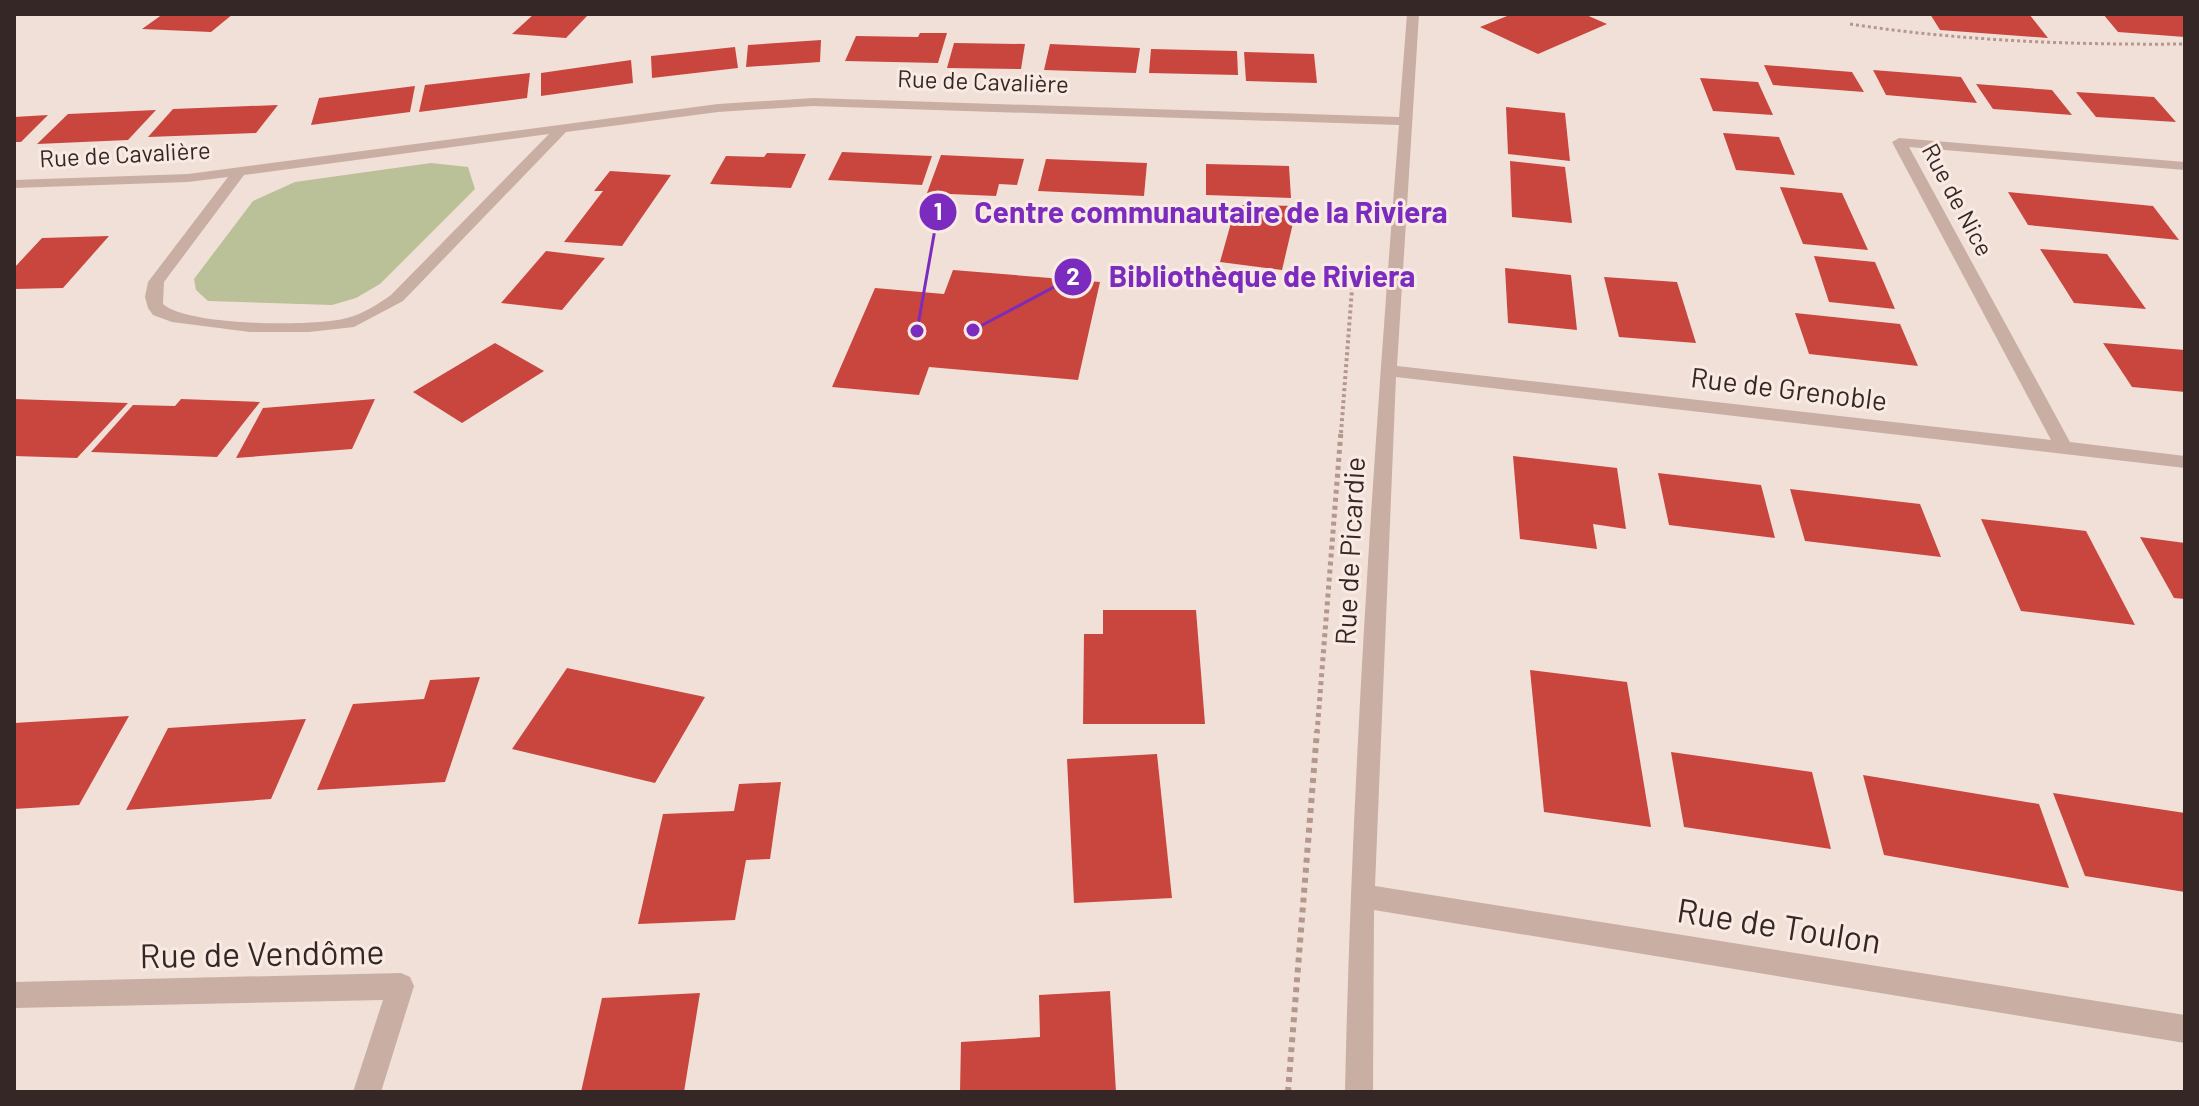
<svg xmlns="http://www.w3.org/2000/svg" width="2199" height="1106" font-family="Barlow,sans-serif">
<rect width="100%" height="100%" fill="#f1e0d7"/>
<polygon fill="#bac097" points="431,163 468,167 475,189 380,284 356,298 332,305 208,301 196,290 194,279 253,201 295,182"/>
<g fill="#c9463e">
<polygon points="163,14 233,14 211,32 142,29"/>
<polygon points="534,14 560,14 587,16 566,38 512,34"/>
<polygon points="1512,14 1584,14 1607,24 1538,54 1480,27"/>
<polygon points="1930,14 2029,14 2048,38 1940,30"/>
<polygon points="2103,14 2185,14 2185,37 2118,32"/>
<polygon points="920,33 947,33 938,63 845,61 856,36 918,37"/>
<polygon points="821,40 820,62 746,67 748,45"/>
<polygon points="954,43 1025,44 1021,69 947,68"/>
<polygon points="1050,44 1140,48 1136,73 1044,70"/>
<polygon points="735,47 738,68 652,78 651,56"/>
<polygon points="1151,49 1237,51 1238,75 1149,73"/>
<polygon points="1244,52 1314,54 1317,83 1246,81"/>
<polygon points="631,60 633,83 541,96 541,73"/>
<polygon points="1764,65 1852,72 1864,92 1773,85"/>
<polygon points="1873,70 1961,77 1977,103 1886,95"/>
<polygon points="530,73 527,98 419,112 425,85"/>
<polygon points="1700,78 1758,82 1773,115 1713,111"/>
<polygon points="1976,84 2052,90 2072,115 1993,109"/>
<polygon points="415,86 410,112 311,125 319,98"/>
<polygon points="2076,92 2154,97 2176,122 2096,117"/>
<polygon points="278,105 256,133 148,137 173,109"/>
<polygon points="1506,107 1565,113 1570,161 1508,154"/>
<polygon points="156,110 128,140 37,144 68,114"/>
<polygon points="48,115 21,142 14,142 14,117"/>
<polygon points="1723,133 1779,137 1795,175 1736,170"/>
<polygon points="842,152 932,156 922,185 828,180"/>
<polygon points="767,153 806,154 791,188 710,184 726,156 764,157"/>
<polygon points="941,155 1024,159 1017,185 999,184 996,196 927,193"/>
<polygon points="1046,159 1147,163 1144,196 1038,191"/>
<polygon points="1510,161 1565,167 1572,223 1512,217"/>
<polygon points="1206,164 1289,166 1291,198 1206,195"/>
<polygon points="610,171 671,175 622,246 564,242 603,191 594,191"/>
<polygon points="1780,187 1842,193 1868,250 1803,244"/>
<polygon points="2008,192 2153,206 2179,240 2028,225"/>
<polygon points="1236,205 1297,206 1282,270 1220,262"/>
<polygon points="109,236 63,288 14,289 14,268 42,238"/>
<polygon points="2040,249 2107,254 2146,309 2074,303"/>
<polygon points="546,251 605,258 562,310 501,303"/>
<polygon points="1814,256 1875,262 1895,309 1829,302"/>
<polygon points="1505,268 1571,275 1577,330 1508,323"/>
<polygon points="953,270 1100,282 1078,380 929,367 919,395 832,387 875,288 944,294"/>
<polygon points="1604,277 1677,282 1696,343 1619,337"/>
<polygon points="1795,313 1900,324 1918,366 1809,354"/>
<polygon points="495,343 544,371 462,423 413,392"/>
<polygon points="2103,343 2185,350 2185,392 2132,387"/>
<polygon points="14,399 128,403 77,458 14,456"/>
<polygon points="181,399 260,402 217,457 91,452 133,405 175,406"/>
<polygon points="375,399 352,449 236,458 263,408"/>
<polygon points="1513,456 1617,468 1626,529 1593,524 1597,549 1520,539"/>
<polygon points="1658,473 1761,485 1775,538 1669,525"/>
<polygon points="1790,489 1920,504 1941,557 1805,541"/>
<polygon points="1981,519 2086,531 2135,625 2021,611"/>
<polygon points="2140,537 2185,543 2185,599 2174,598"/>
<polygon points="1103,610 1196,610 1205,724 1083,724 1084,634 1103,634"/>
<polygon points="567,668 705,697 655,783 512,749"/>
<polygon points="1530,670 1627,682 1651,827 1544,812"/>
<polygon points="480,677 445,782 317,790 353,704 424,699 430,680"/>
<polygon points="129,716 79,805 14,809 14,723"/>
<polygon points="306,719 271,799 126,810 168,728"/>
<polygon points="1671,752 1812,772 1831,849 1684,827"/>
<polygon points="1157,754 1172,898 1074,903 1067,759"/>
<polygon points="1863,775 2039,804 2069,888 1884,855"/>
<polygon points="781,782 770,859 746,860 735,920 638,924 663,814 734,811 739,784"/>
<polygon points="2053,793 2185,813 2185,892 2085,876"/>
<polygon points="1110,991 1116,1092 960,1092 961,1042 1040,1037 1039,995"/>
<polygon points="700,993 684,1092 581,1092 602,998"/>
</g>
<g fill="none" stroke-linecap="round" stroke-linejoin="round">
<path stroke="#b5978e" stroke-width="3" stroke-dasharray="3 3" stroke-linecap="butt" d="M 1850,24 C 1961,41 2072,45 2185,44"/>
<polyline stroke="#b5978e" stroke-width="4" stroke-dasharray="3 3" stroke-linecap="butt" points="1341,433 1352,289"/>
<polyline stroke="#b5978e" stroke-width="5" stroke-dasharray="4 4" stroke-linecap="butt" points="1317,733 1341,431"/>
<polyline stroke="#b5978e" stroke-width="6" stroke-dasharray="5 5" stroke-linecap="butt" points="1288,1092 1317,731"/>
<g fill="#c9aea3" fill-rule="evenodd">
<path d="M 1407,14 L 1419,14 L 1397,366 L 2051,440 L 1892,142 L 1899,138 L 2185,162 L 2185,170 L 1909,147 L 2070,442 L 2185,456 L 2185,468 L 1396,377 L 1375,886 L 2185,1015 L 2185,1043 L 1374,910 L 1373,1092 L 1345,1092 C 1352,768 1374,447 1399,125 L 813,106 L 718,112 L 566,132 L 403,301 L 354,327 L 309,332 L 250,332 L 172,322 L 153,315 L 148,308 L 145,297 L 148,282 L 228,177 L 188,182 L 14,188 L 14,180 L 188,174 L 718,104 L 813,98 L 1399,117 ZM 549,134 L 391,295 C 378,304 363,314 347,318 C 315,327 186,326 163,304 L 164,282 L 244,175 Z"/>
<polygon points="401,973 410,977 414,986 381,1092 353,1092 383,1000 14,1008 14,982"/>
</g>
</g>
<g text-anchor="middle" stroke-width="6" stroke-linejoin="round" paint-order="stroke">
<g font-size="24" fill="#342725" stroke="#f9ebe4">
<text transform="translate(983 82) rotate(2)" y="8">Rue de Cavalière</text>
<text transform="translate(125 155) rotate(-3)" y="8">Rue de Cavalière</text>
<text transform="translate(1957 200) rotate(62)" y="8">Rue de Nice</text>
</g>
<g font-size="28" fill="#342725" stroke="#f9ebe4">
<text transform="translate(1789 389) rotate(7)" y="10">Rue de Grenoble</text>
<text transform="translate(1350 551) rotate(-87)" y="10">Rue de Picardie</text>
</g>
<g font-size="34" fill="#342725" stroke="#f9ebe4">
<text transform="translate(1779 926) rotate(9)" y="12">Rue de Toulon</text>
<text transform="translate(262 954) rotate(-1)" y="12">Rue de Vendôme</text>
</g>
</g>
<path fill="none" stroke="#7b2cbf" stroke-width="3" d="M917 331L938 212M973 330L1073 277"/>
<g fill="#7b2cbf" stroke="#f9ebe4" stroke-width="3">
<circle cx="917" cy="331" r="8"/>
<circle cx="973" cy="330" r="8"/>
<circle cx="938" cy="212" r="20"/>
<circle cx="1073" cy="277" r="20"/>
</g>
<g font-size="24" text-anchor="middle" font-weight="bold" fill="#fff">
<text x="938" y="220">1</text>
<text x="1073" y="285">2</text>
</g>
<g font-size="30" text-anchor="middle" font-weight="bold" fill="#7b2cbf" stroke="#f9ebe4" stroke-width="6" stroke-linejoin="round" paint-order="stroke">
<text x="1211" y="223">Centre communautaire de la Riviera</text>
<text x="1262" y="287">Bibliothèque de Riviera</text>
</g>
<rect width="2199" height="1106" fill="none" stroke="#342725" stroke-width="32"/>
</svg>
